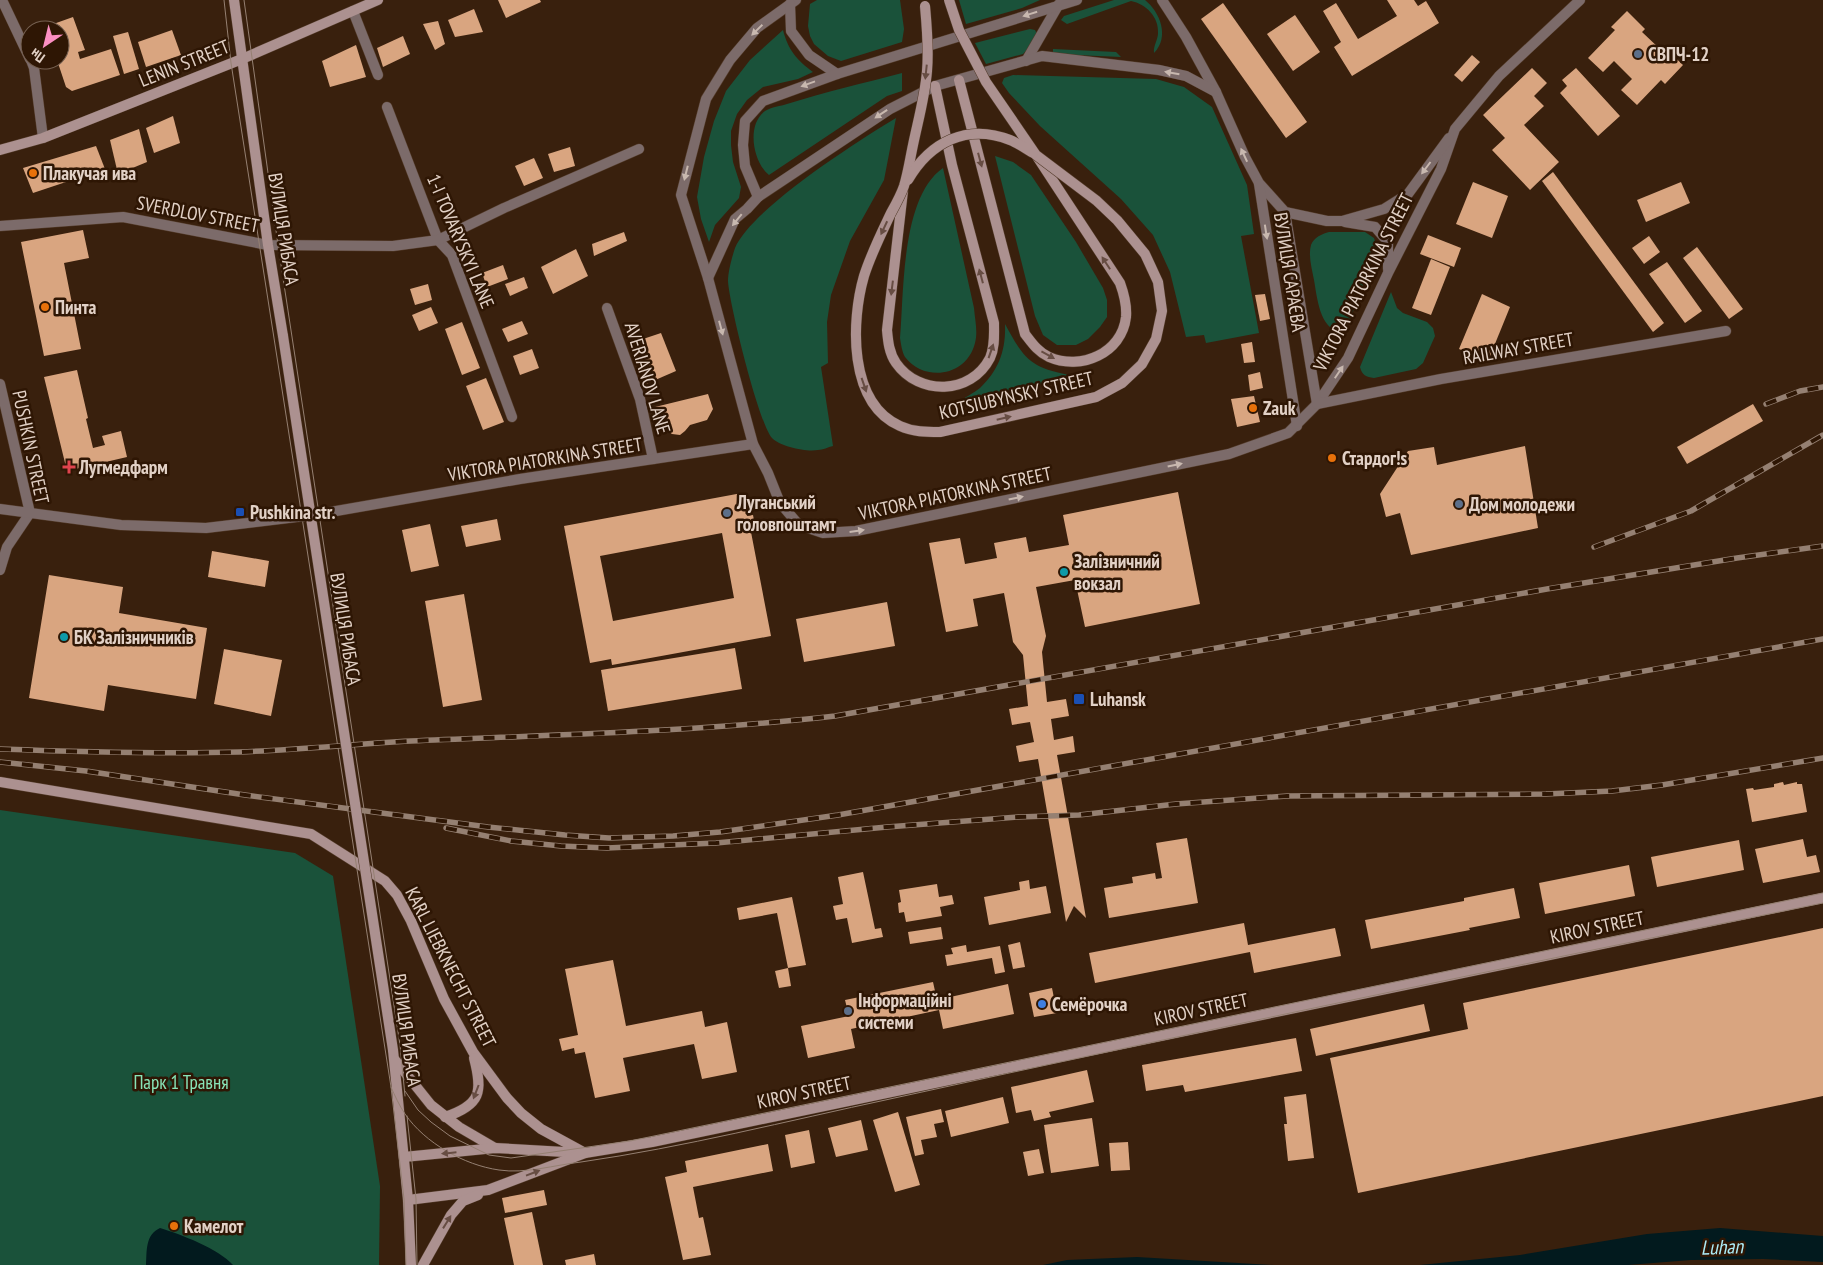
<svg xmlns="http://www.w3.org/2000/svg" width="1823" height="1265" font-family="'PT Sans Narrow',sans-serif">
<rect width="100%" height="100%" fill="#39200d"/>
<g fill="#1a523a">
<polygon points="817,0 900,0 904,29 902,42 841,61 828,56 814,44 810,36 808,26 810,4"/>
<polygon points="959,0 1040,0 1022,8 966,24"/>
<path d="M 1114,0 L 1145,0 C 1160,12 1170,37 1154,53 C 1153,46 1158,40 1158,33 C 1159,17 1146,4 1131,1 L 1067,24 L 1061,20 L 1064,16 Z"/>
<polygon points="1030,29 1035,30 1037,34 1028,49 1023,54 986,64 975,43"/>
<path d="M 783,30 C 788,50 797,60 813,72 L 798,79 L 763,87 L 747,100 L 737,114 L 731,131 L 731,145 L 733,162 L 741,187 L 739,198 L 715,225 L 709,242 L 701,219 L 697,197 L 704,157 L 714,121 L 726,91 L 750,60 Z"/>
<polygon points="1053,49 1116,52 1121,57 1053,54"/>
<path d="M 902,73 L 902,91 L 887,96 L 769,175 C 753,162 746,125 765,111 C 771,107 781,106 787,104 C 825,92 864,83 902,73 Z"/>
<polygon points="1013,75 1156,79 1184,87 1212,107 1247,185 1254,234 1241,236 1259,333 1206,343 1204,335 1186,337 1170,272 1153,235 1121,199 1040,126 1009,93 1002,83 1004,78"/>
<path d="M 896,118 L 884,180 L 850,241 L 831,295 L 827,322 L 828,363 L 821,367 L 833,446 C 828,447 823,450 818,450 C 806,452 781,447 772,438 C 759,424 729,303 728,281 C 728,272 732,257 735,248 C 751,209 858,141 896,118 Z"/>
<polygon points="995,156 1013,162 1031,175 1076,242 1103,288 1107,300 1107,317 1100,327 1088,339 1076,345 1057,345 1043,335 1035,316"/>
<path d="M 943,168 L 974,308 C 975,320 978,332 975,343 C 967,376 925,383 905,357 C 902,352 901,344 900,338 C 904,292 901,197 943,168 Z"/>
<path d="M 1329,232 L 1365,232 L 1374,238 L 1377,248 L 1349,322 L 1345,330 C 1320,336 1317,296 1314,280 C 1312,269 1308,256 1311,245 C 1314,237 1322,234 1329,232 Z"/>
<path d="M 1391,292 L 1397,308 L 1403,313 L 1427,322 L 1433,328 L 1435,336 L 1423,363 L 1416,369 L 1374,378 C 1366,377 1362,375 1360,367 Z"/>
<path d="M 1005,324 C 1025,361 1031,368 1074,376 L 957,404 C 964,397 973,394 980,388 C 999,370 1006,350 1005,324 Z"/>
<polygon points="0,810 295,853 333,876 380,1186 379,1265 0,1265"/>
</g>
<g fill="#021a1e">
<path d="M 160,1228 C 180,1234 219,1249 233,1265 L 146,1265 C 147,1251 145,1235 160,1228 Z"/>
<polygon points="1720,1228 1823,1236 1823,1262 1763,1259 1691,1260 1628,1265 1420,1265 1520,1255 1647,1234"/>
<polygon points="1137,1257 1274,1265 1043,1265 1067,1260"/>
</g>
<g fill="#d9a580" fill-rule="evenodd">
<polygon points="498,0 540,0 541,2 506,18"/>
<polygon points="1387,0 1414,0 1418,6 1426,1 1439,23 1352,76 1334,47 1341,42 1323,11 1336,3 1358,39 1397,16"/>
<polygon points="1223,3 1307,122 1286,138 1201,19"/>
<polygon points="474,9 483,32 455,37 448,20"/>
<polygon points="1627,11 1645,29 1642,32 1661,50 1664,47 1683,65 1665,84 1661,80 1637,105 1621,90 1632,79 1614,61 1603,72 1588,58 1615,30 1611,27"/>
<polygon points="1295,15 1320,52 1293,71 1267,34"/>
<polygon points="73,17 85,50 78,52 80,59 111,49 120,75 72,91 66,87 57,60 60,60 60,30 46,30 45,27"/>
<polygon points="438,21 445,44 435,50 423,24"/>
<polygon points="172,30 181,55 146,67 138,42"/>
<polygon points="128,32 139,69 124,74 113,36"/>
<polygon points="403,36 410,54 383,67 377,48"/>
<polygon points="356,45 366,77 330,87 322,61"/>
<polygon points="1472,55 1480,62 1462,82 1454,75"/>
<polygon points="1532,68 1547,83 1534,96 1544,106 1524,125 1559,162 1530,190 1492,150 1505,138 1483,115"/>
<polygon points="1576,68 1620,116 1598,136 1560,93 1567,86 1562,80"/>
<polygon points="173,116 180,143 154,153 146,128"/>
<polygon points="139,129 147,162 118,174 110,140"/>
<polygon points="96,146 105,169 33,193 23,168"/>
<polygon points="570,147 575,166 554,172 548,154"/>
<polygon points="534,158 543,178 524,186 515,166"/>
<polygon points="1553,172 1664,323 1653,332 1542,181"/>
<polygon points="1473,182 1508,196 1492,238 1456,224"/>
<polygon points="1681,182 1690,203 1646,222 1637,200"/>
<polygon points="83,230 89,258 64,263 81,349 44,356 21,242"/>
<polygon points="624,232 627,241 594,256 592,244"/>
<polygon points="1428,235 1461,248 1454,267 1420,254"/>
<polygon points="1649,236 1660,252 1644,264 1632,248"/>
<polygon points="1697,247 1743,309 1729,319 1683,258"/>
<polygon points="576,249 588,276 553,294 541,267"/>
<polygon points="1431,259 1450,267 1431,315 1412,308"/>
<polygon points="1667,262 1702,311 1685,323 1649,274"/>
<polygon points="503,265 508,279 487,287 482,273"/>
<polygon points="524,277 528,288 510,296 505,284"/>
<polygon points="428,284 432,300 415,305 410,289"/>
<polygon points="1265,294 1270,319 1260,321 1255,295"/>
<polygon points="1482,294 1510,307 1488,361 1459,349"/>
<polygon points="431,307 438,323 419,331 412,315"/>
<polygon points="522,321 528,334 508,342 502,329"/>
<polygon points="462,322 480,368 462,375 445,329"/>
<polygon points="661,333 676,371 646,384 631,343"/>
<polygon points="1252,342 1255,362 1244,363 1241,344"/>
<polygon points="532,349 539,368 520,375 513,356"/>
<polygon points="77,370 88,418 86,419 93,448 105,445 102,436 121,431 127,457 67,471 44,377"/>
<polygon points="1260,372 1263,388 1250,391 1248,375"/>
<polygon points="486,378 504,422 483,430 466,386"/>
<polygon points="708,394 713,409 707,420 690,425 685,431 680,435 672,434 668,431 662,434 655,407"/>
<polygon points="1254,396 1260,422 1237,427 1231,399"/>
<polygon points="1753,404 1763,421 1687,464 1677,447"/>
<polygon points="1525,446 1538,528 1411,555 1400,513 1386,517 1380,494 1408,451 1434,447 1437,465"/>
<polygon points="1178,492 1200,604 1085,627 1075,580 1036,587 1046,636 1042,652 1047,702 1066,699 1069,716 1051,719 1054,740 1073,736 1075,752 1057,755 1086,918 1074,906 1066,922 1038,759 1019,762 1016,746 1034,742 1030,722 1012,725 1009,709 1028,706 1023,655 1013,642 1004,593 973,599 978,626 946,632 929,543 960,538 965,564 997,558 994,543 1026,537 1029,552 1069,545 1063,515"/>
<path d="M 742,493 L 747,516 L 753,515 L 756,531 L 751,532 L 771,636 L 612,665 L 611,659 L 590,663 L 564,526 ZM 722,533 L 734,598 L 613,621 L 600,556 Z"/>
<polygon points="497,519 501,540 466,547 461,526"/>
<polygon points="430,524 439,566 411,572 402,530"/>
<polygon points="212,551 269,561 265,587 208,577"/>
<polygon points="49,575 123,587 119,613 207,628 196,699 108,685 104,711 29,698"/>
<polygon points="464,594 482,700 443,707 425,601"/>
<polygon points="887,602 895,646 804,662 796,619"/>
<polygon points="735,648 742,689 608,711 601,670"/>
<polygon points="224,649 282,660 271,716 214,704"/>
<polygon points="1783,782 1784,785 1797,782 1797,784 1802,784 1807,812 1752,822 1746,789 1753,788 1754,790 1774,787 1774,784"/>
<polygon points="1187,838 1198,903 1109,918 1104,888 1133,883 1132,877 1155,873 1156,879 1162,878 1156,843"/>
<polygon points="1803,839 1807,857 1816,855 1820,872 1763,883 1755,849"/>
<polygon points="1739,840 1744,870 1657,887 1651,857"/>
<polygon points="1629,865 1635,896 1545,914 1539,883"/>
<polygon points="863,872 875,929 881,928 883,937 852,943 847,918 836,920 833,906 843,904 838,877"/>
<polygon points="1029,880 1030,889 1046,886 1051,913 989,925 984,897 1020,890 1019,882"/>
<polygon points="937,884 939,897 952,895 954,904 940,907 942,916 906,922 904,912 899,913 898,903 901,902 899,890"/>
<polygon points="1514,888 1520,918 1469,928 1470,930 1371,949 1365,920 1464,901 1464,898"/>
<polygon points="792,897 806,965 788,968 777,913 739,920 737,908"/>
<polygon points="1244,923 1248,945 1335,928 1341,956 1254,973 1250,952 1095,983 1089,953"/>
<polygon points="941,927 943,939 910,944 908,932"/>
<polygon points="1823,928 1823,1096 1358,1193 1330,1058 1468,1029 1463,1003"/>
<polygon points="1020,942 1025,967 1013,969 1008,945"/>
<polygon points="966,945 967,952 1000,946 1005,972 995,974 992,958 947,966 945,955 953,954 951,948"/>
<polygon points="613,960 626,1026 702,1011 705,1027 727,1022 737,1072 702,1079 694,1044 623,1058 630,1091 595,1098 585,1052 575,1054 574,1048 562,1051 559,1039 578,1035 565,969"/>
<polygon points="788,968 791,986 779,988 775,971"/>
<polygon points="933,982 937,1000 1008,984 1014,1014 943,1029 939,1010 851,1029 855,1048 808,1058 801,1026 849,1016 845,1000"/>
<polygon points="1052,988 1057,1013 1034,1017 1029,993"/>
<polygon points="1424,1004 1430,1031 1316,1056 1310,1029"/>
<polygon points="1296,1038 1302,1071 1185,1092 1183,1085 1146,1091 1142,1065"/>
<polygon points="1087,1070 1094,1102 1049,1112 1051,1117 1034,1121 1031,1110 1016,1113 1011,1087"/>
<polygon points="1306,1094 1314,1158 1288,1161 1284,1124 1287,1124 1284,1097"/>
<polygon points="1003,1097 1009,1123 951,1137 945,1111"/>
<polygon points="941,1109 944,1122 934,1124 937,1137 921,1140 924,1154 915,1156 906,1117"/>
<polygon points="898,1112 920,1185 895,1192 873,1120"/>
<polygon points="1092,1118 1099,1166 1051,1173 1044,1125"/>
<polygon points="861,1120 868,1150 836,1157 828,1128"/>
<polygon points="809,1130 815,1163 791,1168 785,1135"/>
<polygon points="1128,1142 1130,1170 1111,1171 1109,1143"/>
<polygon points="768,1144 773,1171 693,1187 699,1218 703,1217 711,1255 683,1260 665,1177 687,1172 685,1161"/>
<polygon points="1039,1149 1044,1173 1028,1176 1023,1152"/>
<polygon points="544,1190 547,1205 505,1213 502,1198"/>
<polygon points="532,1212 543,1265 514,1265 504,1218"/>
<polygon points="594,1254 596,1265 566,1265 565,1260"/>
</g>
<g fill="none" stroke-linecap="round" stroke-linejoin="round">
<g stroke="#543c2b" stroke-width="11">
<g id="street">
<polyline points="2,0 30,59"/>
<polyline points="796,0 757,28 730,60 706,99 681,195 708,278 753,444 768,473 780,503 799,525 823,533 856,531 1229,454 1288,433 1317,404 1348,358 1388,273 1441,169 1455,129 1499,76 1580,0"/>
<polyline points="1162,0 1186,37 1216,92 1245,157 1259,183 1285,212 1327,221 1342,221 1384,209 1408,194 1449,138"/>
<polyline points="790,4 791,31 809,55 837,74"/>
<polyline points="353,11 378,75"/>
<polyline points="31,60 34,68 43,138"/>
<polyline points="1026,61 1059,4"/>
<polyline points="387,107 438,240 452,255 512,417"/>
<polyline points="1259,184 1297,426"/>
<polyline points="758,197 745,166 743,145 745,121 763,101 837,74 1077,0"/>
<polyline points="1285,212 1317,404 1441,379 1726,331"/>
<polyline points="1345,222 1375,227 1388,242 1388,269"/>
<polyline points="0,226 123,217 268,245 393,246 438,240 504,208 639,149"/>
<polyline points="708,278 735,219 747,209 758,197 890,109 935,86 1042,56 1159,70 1186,76 1216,92"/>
<polyline points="607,308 640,399 653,459"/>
<polyline points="0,384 30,513 7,547 0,570"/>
<polyline points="0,509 121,525 206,528 313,515 520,479 753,444"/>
</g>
</g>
<g stroke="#543c2b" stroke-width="11">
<g id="secondary">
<polyline points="234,0 268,245 283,336"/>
<path d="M 959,80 L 1025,334 C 1032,343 1038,352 1049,357 C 1081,371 1122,353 1126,317 C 1127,305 1124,294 1120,283 L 1038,158"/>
<polyline points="0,150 43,138 242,59 378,0"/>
<path d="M 903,191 L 887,330 C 888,341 889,353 896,363 C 919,396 971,395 990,358 C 995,347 994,335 994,323 L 952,165 L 935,86"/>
<polyline points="0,782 311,834 385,881 397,895 411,921 444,999 473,1052 507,1098 521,1113 541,1129 585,1153"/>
<polyline points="393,1050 408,1200 411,1265"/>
<polyline points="395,1060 431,1105 459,1127 495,1148"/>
<path d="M 445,1117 C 481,1105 483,1092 474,1058"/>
<polyline points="404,1157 495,1148 582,1153"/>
<polyline points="408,1200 488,1190 585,1153 652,1142 1823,898"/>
<polyline points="423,1265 451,1215 463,1201 478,1195"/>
</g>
</g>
<use href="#street" stroke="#7c6b6a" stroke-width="10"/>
<use href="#secondary" stroke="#ac9190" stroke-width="10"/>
<g stroke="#958072" stroke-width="1">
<polyline points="224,0 231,63 391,1087 404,1199 406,1265"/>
<polyline points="244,0 278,245 400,1045 405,1096"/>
<path d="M 391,1087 C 395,1096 399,1105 405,1114 C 425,1143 464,1165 499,1170 C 525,1174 555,1165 581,1162 C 685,1147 787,1121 890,1099 C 1200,1031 1512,966 1823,903"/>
<polyline points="405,1091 418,1110 431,1122 450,1136 489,1155 511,1158 630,1141 1823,893"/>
<polyline points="407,1116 416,1199 417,1265"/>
</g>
<g stroke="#958072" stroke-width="5.5">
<g id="rail">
<polyline points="1766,404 1800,391 1823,387"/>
<polyline points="1594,547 1691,511 1823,435"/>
<path d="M 0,749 C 80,752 159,754 239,752 C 297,750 354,744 411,741 C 552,735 694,732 835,716 L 1547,589 L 1737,558 L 1823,546"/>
<polyline points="0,762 86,771 245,795 488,827 565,835 609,838 673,836 720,832 838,815 1823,639"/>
<polyline points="446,828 511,841 561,846 607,848 716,843 887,827 1018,817 1079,815 1176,804 1287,796 1546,794 1612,791 1662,785 1823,758"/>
</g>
</g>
<use href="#rail" stroke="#2e1604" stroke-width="4" stroke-dasharray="11" stroke-linecap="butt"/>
<g stroke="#543c2b" stroke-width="11" stroke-linecap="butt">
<g id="secondary-bridge">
<path d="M 925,6 C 927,28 929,49 927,71 C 925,96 918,121 913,145 C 910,159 908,173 904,186 C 901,195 896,204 891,213 C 881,234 871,254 864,276 C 851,321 848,403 900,426 C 913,432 926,432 940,432 L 1096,397 L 1122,383 L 1142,364 L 1156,339 L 1162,311 L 1158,282 L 1145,254 L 1117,220 L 1097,201 L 1036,155 L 986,82 L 959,30 L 949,0"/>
<path d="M 908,180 C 930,142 967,123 1010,140 C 1018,143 1026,149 1033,153"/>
<polyline points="283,336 393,1050"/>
</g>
</g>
<use href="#secondary-bridge" stroke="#ac9190" stroke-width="10"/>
</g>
<defs><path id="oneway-solid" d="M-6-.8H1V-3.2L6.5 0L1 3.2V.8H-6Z" transform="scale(1.25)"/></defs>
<g fill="#c8b8af">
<use href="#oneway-solid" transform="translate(1030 14) rotate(163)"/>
<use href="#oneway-solid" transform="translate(757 30) rotate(136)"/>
<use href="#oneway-solid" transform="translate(1172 73) rotate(-170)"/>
<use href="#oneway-solid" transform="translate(808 84) rotate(160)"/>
<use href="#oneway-solid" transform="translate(881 114) rotate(146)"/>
<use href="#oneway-solid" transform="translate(1244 155) rotate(-115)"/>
<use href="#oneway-solid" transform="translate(1426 168) rotate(127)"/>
<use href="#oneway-solid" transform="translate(686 173) rotate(104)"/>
<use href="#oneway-solid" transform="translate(737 220) rotate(129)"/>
<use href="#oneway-solid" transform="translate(1266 232) rotate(81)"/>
<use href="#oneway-solid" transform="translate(721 328) rotate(75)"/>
<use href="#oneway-solid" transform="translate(1339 372) rotate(-56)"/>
<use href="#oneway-solid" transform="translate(1175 465) rotate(-12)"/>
<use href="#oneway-solid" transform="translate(1016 498) rotate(-12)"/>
<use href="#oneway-solid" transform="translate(857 531) rotate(-8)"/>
</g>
<g fill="#674d43">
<use href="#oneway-solid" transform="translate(926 72) rotate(96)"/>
<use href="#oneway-solid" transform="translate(980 160) rotate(75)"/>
<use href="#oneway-solid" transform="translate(884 228) rotate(115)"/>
<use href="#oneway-solid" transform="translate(1106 263) rotate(-123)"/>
<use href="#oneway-solid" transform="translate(981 276) rotate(-105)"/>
<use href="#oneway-solid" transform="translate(892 288) rotate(97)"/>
<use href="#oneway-solid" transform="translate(991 351) rotate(-71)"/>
<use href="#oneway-solid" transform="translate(1048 355) rotate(29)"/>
<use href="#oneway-solid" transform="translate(864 385) rotate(71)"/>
<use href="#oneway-solid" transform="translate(1004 418) rotate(-13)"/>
<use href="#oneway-solid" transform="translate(476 1092) rotate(111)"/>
<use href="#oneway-solid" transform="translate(449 1153) rotate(174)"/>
<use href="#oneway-solid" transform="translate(533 1173) rotate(-21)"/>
<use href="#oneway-solid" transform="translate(447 1222) rotate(-58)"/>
</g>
<g fill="#5c6f8a" stroke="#2e1604" stroke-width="2">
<circle cx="1638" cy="54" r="5"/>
<circle cx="1459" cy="504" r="5"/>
<circle cx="727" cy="513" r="5"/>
<circle cx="848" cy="1011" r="5"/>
</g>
<g fill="#e8710a" stroke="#2e1604" stroke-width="2">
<circle cx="33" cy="173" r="5"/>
<circle cx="45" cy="307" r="5"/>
<circle cx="1253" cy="408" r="5"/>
<circle cx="1332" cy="458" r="5"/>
<circle cx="174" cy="1226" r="5"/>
</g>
<path fill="#e0444e" stroke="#2e1604" stroke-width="2" d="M66.5 459.5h5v5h5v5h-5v5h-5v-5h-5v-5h5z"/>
<g fill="#1a4fb4" stroke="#2e1604" stroke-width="2">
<rect x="235" y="507" width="10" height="10" rx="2.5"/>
<rect x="1073" y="693" width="12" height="12" rx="2.5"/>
</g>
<g fill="#0f9aa8" stroke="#2e1604" stroke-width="2">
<circle cx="1064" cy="572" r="5"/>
<circle cx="64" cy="637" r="5"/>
</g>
<circle fill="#3f7fe0" stroke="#2e1604" stroke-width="2" cx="1042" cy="1004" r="5"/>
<g text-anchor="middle" stroke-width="5" stroke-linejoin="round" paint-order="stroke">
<g font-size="19" font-weight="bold" fill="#e2d1c6" stroke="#2e1604" text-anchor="start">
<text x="1648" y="61">СВПЧ-12</text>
<text x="43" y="180">Плакучая ива</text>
<text x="55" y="314">Пинта</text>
<text x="1263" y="415">Zauk</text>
<text x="1342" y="465">Стардог!s</text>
<text x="79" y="474">Лугмедфарм</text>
<text x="737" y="509">Луганський<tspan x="737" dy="22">головпоштамт</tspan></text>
<text x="1469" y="511">Дом молодежи</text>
<text x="250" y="519">Pushkina str.</text>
<text x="1074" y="568">Залізничний<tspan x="1074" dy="22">вокзал</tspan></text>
<text x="74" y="644">БК Залізничників</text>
<text x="1090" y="706">Luhansk</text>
<text x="858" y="1007">Інформаційні<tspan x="858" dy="22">системи</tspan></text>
<text x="1052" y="1011">Семёрочка</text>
<text x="184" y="1233">Камелот</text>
</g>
<g font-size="19" fill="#e2d1c6" stroke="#2e1604">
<text transform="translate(184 63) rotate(-22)" y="7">LENIN STREET</text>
<text transform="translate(198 214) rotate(11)" y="7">SVERDLOV STREET</text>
<text transform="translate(284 229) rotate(81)" y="7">ВУЛИЦЯ РИБАСА</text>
<text transform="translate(461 241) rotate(67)" y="7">1-I TOVARYSKYI LANE</text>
<text transform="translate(1290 272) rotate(81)" y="7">ВУЛИЦЯ САРАЄВА</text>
<text transform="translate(1363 282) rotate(-63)" y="7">VIKTORA PIATORKINA STREET</text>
<text transform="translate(1518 348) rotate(-10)" y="7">RAILWAY STREET</text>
<text transform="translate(648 378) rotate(73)" y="7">AVERIANOV LANE</text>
<text transform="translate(1016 395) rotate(-13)" y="7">KOTSIUBYNSKY STREET</text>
<text transform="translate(31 447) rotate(78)" y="7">PUSHKIN STREET</text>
<text transform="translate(545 459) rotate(-9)" y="7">VIKTORA PIATORKINA STREET</text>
<text transform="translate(955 493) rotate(-12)" y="7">VIKTORA PIATORKINA STREET</text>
<text transform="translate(346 629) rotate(81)" y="7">ВУЛИЦЯ РИБАСА</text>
<text transform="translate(1597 927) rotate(-12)" y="7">KIROV STREET</text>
<text transform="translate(451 967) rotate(63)" y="7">KARL LIEBKNECHT STREET</text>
<text transform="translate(1201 1009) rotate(-12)" y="7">KIROV STREET</text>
<text transform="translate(407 1030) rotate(82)" y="7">ВУЛИЦЯ РИБАСА</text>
<text transform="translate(804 1092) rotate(-12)" y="7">KIROV STREET</text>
</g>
<g font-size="19" fill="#88e4b8" stroke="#2e1604">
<text x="181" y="1089">Парк 1 Травня</text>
</g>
<g font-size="20" font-style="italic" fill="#acecf7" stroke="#2e1604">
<text transform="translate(1722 1247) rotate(-2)" y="7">Luhan</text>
</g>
</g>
<g transform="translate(45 45) rotate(215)"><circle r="24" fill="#2e1604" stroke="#766152"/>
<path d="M0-4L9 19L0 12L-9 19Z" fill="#fc8fc2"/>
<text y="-8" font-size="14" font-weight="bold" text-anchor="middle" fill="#e2d1c6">Пн</text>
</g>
</svg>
